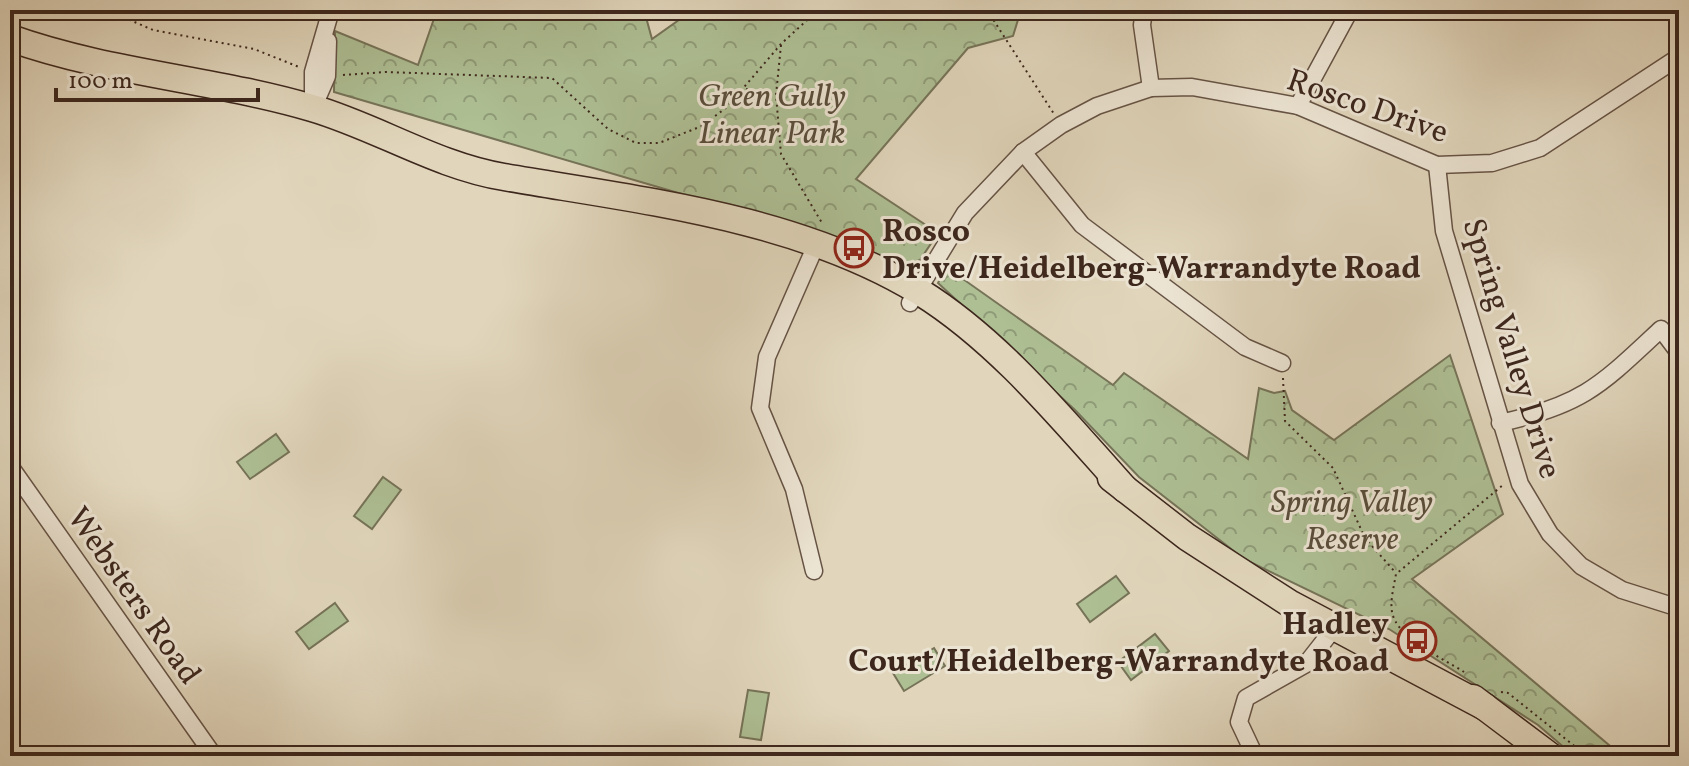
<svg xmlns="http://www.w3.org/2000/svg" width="1689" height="766" font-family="Vollkorn,serif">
<defs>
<pattern id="park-crowns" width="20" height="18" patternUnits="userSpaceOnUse" patternTransform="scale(2)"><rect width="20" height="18" fill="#aebf94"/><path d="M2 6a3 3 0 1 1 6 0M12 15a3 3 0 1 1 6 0" fill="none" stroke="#8f9b78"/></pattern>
</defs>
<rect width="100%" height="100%" fill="#e1d6bc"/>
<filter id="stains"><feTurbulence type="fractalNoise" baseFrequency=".0025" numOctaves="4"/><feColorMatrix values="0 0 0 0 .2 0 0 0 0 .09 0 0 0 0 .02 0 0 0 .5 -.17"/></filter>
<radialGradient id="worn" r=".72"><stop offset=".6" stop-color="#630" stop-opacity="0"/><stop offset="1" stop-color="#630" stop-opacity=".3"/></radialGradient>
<g fill="url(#park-crowns)" stroke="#767358" stroke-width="2">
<polygon points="437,10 644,10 652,39 693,10 1021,10 1013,36 968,48 856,179 938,233 920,260 904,266 825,236 334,92 335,31 418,65"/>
<polygon points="946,267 1113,385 1124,373 1248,459 1259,388 1274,393 1285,391 1292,410 1334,440 1450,355 1503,514 1412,579 1622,756 1574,756 1538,725 1389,629 1244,559 1139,477 1075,410 938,283"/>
</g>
<g fill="#aebf94" stroke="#767358" stroke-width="2">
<polygon points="276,434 289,452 250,479 237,462"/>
<polygon points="383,477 401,490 372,529 354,516"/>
<polygon points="1116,576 1129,593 1090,622 1077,604"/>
<polygon points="335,603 348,621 309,649 296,632"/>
<polygon points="1155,634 1169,651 1131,680 1118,662"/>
<polygon points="934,648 945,666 904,691 893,673"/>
<polygon points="748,690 769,693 761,740 740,737"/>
</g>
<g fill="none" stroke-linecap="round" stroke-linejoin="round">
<g stroke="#665345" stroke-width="19">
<g id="street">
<polyline points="1144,10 1142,25 1151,88"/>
<polyline points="314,106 327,76 328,41"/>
<polyline points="1298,106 1350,10"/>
<polyline points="313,108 313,72 331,10"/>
<polyline points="1023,152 1082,225 1245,347 1282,363"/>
<polyline points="1437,165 1444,231 1520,484 1550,534 1581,566 1622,590 1679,608"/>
<polyline points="910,303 965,213 1023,152 1061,125 1097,106 1151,88 1192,87 1298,106 1437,165 1492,163 1540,148 1679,57"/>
<path d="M 1500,423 C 1583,405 1601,385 1661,329 L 1679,353"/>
<polyline points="10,466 214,756"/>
<polyline points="814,571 794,489 760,408 767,357 816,245"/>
<polyline points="1255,756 1239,722 1246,698 1306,664 1339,622"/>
</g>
</g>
<g stroke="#3d271d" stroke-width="29">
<g id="primary">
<path d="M 10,38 C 108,73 213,79 312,108 C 377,127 437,166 504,177 C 643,201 797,217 920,292 C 999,341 1063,420 1125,489"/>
<polyline points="1111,478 1187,537 1289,603 1485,707"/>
<polyline points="1473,698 1550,756"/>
</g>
</g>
<g stroke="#3d271d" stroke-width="2" stroke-dasharray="2 4" stroke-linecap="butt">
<polyline points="107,10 153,30 254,49 299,67"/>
<polyline points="987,10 1054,114"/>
<polyline points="781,45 776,95 781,154 822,223"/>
<polyline points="343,75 386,72 552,78 608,129 636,143 659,143 702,126 727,107 781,44 818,10"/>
<polyline points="746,89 775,95"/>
<polyline points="1283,378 1285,421 1333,468 1365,538 1396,573"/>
<path d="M 1464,672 C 1443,658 1397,639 1392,612 C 1390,600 1394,586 1396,574 L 1503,485"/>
<polyline points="1501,692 1508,693 1587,756"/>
</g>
<use href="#street" stroke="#ece4d3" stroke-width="16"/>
<use href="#primary" stroke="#e1d6bc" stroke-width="26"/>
</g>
<defs>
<g id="bus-ring" transform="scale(2)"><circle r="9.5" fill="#ece4d3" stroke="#8f2418" stroke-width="1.5"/><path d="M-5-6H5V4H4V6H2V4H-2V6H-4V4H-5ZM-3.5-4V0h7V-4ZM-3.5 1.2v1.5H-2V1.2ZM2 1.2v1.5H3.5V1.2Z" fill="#8f2418"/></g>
</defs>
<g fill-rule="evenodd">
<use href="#bus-ring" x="854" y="248"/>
<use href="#bus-ring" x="1417" y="641"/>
</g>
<g text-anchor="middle" stroke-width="6" stroke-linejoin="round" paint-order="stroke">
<g font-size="32" font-style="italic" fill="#594d3b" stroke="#ece4d3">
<text x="772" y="106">Green Gully<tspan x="772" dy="37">Linear Park</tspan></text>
<text x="1352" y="512">Spring Valley<tspan x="1352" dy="37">Reserve</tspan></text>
</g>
<g font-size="32" fill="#3d271d" stroke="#ece4d3">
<text transform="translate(1368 105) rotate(19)" y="11">Rosco Drive</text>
<text transform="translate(1513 348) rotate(73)" y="11">Spring Valley Drive</text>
<text transform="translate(135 595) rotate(55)" y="11">Websters Road</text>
</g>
<g font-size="32" font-weight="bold" fill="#3d271d" stroke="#ece4d3" text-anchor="start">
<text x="882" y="241">Rosco<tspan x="882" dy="37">Drive/Heidelberg-Warrandyte Road</tspan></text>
<text x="1389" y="634" text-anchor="end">Hadley<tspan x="1389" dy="37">Court/Heidelberg-Warrandyte Road</tspan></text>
</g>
</g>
<rect width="1689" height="766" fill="none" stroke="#e1d6bc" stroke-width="40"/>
<rect x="12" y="12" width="1665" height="742" fill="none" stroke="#3d271d" stroke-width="4"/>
<rect x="20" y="20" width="1649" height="726" fill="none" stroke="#3d271d" stroke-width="2"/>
<path d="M56 88v12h202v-12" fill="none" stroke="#3d271d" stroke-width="4"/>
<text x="68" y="88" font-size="24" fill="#3d271d" stroke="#ece4d3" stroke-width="6" paint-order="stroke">100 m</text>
<rect width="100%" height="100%" filter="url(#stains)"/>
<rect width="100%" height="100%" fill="url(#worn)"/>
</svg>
